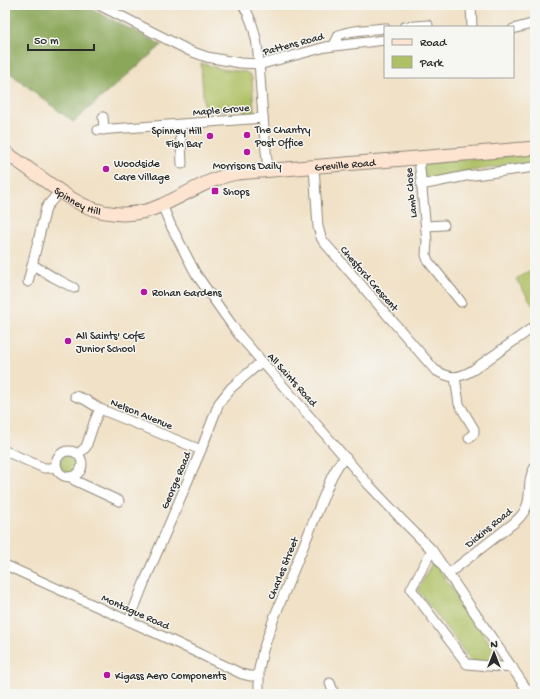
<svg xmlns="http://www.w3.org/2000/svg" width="540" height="699" font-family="'Gochi Hand',sans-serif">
<rect width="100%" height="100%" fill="#f6f6f2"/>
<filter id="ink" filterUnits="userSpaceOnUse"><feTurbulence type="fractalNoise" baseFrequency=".025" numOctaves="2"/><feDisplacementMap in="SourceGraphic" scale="8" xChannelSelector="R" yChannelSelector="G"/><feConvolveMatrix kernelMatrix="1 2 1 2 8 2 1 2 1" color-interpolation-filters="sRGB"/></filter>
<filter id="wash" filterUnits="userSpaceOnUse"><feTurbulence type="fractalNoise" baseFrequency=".012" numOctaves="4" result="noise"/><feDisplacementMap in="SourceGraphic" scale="16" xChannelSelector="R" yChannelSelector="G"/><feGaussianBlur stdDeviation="0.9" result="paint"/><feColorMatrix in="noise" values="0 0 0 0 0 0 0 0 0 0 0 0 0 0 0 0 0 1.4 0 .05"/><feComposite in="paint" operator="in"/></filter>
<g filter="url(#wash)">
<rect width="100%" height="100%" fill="#f1e1c6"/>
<g fill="#afc165" stroke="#6d7648">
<path d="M 201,63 L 221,69 L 246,72 L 249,74 L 252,78 L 254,112 C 253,116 249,116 245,117 L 244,108 L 204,112 Z"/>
<polygon points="535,153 535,162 461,172 429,179 424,176 422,167 429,163"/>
<polygon points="531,270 535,275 535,308 516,279"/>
<circle cx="69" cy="464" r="9"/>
<polygon points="433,561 504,664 471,661 418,590"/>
</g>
<polygon fill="#8ba75a" stroke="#5b6942" points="5,5 83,5 162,45 73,122 5,69"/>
</g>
<g filter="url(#ink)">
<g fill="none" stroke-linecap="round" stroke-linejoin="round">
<g stroke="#8e8678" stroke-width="11">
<g id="street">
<polyline points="99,5 190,51 207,57 240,63 262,64 326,47 385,40"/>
<path d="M 243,5 C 259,29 259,63 261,91 C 263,117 265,144 268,170"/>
<polyline points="471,5 472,27"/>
<polyline points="404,27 428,25 428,27"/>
<polyline points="513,29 535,23"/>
<path d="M 334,45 L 339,35 C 353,29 370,30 385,28"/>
<polyline points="103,117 104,130"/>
<polyline points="180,125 182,164"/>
<polyline points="98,130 263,118"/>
<polyline points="419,158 427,241 426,255 428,261 461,302"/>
<path d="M 314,167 L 318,227 L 321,237 L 323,241 L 435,370 C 450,379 458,379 473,370 L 535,326"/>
<polyline points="421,185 466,176 535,167"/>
<polyline points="162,205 171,226 196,274 210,294 239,335 369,485 404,522 432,550 530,694"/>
<polyline points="426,226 444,225"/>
<polyline points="33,265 53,277 74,288"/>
<polyline points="28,282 46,208 48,205 60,191"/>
<polyline points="455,377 459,404 474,429 474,433 469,438"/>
<polyline points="75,396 84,399 100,409 201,450"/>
<polyline points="5,451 44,468 49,468 57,467"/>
<circle cx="69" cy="464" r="13"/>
<polyline points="78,454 86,447 95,420 100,409"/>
<polyline points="73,476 74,480 78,482 119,501"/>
<polyline points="432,550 411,589 467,664 513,668"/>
<polyline points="5,565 162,636 242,674 250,676 258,676"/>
<path d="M 448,574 L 515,522 C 523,515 529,505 529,495 C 530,484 529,476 535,467"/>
<polyline points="129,621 144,583 201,450 219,403 231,388 261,362"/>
<polyline points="330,683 334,694"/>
<polyline points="259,694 259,669 263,650 274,618 332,476 339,464 346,458"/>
</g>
</g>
<g stroke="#8e8678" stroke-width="15">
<g id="secondary">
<path id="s1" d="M 5,152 C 19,162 33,172 47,182 C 55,188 63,194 72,199 C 99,216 133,219 162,205 C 187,194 210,178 237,173 L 535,148"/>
</g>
</g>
<use href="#street" stroke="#fff" stroke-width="9"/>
<use href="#secondary" stroke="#fde4d1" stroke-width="13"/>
</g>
</g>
<g fill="#b5179e" stroke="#f6f6f2" stroke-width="1.5">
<circle cx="247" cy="135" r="4"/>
<circle cx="210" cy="136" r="4"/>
<circle cx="247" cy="152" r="4"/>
<circle cx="106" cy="169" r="4"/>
<rect x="211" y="187" width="8" height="8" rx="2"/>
<circle cx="144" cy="292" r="4"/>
<circle cx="68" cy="341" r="4"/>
<circle cx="107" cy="675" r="4"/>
</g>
<g text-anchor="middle" stroke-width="3" stroke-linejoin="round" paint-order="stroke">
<g font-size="11" fill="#2b2b2b" stroke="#f6f6f2">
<text transform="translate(293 43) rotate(-15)" y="4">Pattens Road</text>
<text transform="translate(221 109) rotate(-5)" y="4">Maple Grove</text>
<text dy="4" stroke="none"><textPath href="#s1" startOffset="366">Greville Road</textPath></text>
<text transform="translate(410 193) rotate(-96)" y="4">Lamb Close</text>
<text dy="4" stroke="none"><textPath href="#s1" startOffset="88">Spinney Hill</textPath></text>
<text transform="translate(370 278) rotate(49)" y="4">Chesford Crescent</text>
<text transform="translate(293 379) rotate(48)" y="4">All Saints Road</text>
<text transform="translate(142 413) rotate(22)" y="4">Nelson Avenue</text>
<text transform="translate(175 480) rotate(-67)" y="4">George Road</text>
<text transform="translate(488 527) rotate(-39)" y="4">Dickins Road</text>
<text transform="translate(282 568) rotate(-68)" y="4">Charles Street</text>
<text transform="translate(136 611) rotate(24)" y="4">Montague Road</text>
</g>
<g font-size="11" fill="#2b2b2b" stroke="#f6f6f2" text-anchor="start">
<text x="255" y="133">The Chantry<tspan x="255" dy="13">Post Office</tspan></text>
<text x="202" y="134" text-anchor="end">Spinney Hill<tspan x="202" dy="13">Fish Bar</tspan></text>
<text x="114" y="167">Woodside<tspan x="114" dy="13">Care Village</tspan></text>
<text x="247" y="169" text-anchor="middle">Morrisons Daily</text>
<text x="223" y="195">Shops</text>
<text x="152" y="296">Rohan Gardens</text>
<text x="76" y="339">All Saints' CofE<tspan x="76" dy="13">Junior School</tspan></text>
<text x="115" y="679">Kigass Aero Components</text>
</g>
</g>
<rect width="540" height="699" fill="none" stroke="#f6f6f2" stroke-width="20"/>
<rect x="384" y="26" width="130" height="52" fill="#f6f6f2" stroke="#a5a5a2"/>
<rect x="392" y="39" width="20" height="6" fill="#fde4d1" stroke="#a5a5a2"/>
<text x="420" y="46" font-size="12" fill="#2b2b2b">Road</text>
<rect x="392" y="56" width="20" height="12" fill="#afc165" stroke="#a5a5a2"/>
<text x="420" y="66" font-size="12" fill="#2b2b2b">Park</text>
<g transform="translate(494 653)" stroke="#f6f6f2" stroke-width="3" paint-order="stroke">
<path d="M0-3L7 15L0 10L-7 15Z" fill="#2b2b2b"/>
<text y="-6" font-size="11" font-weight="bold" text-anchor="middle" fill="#2b2b2b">N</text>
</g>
<path d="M28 44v6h66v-6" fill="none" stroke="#2b2b2b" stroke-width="2"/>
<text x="34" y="44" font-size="12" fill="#2b2b2b" stroke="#f6f6f2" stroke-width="3" paint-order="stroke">50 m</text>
</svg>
